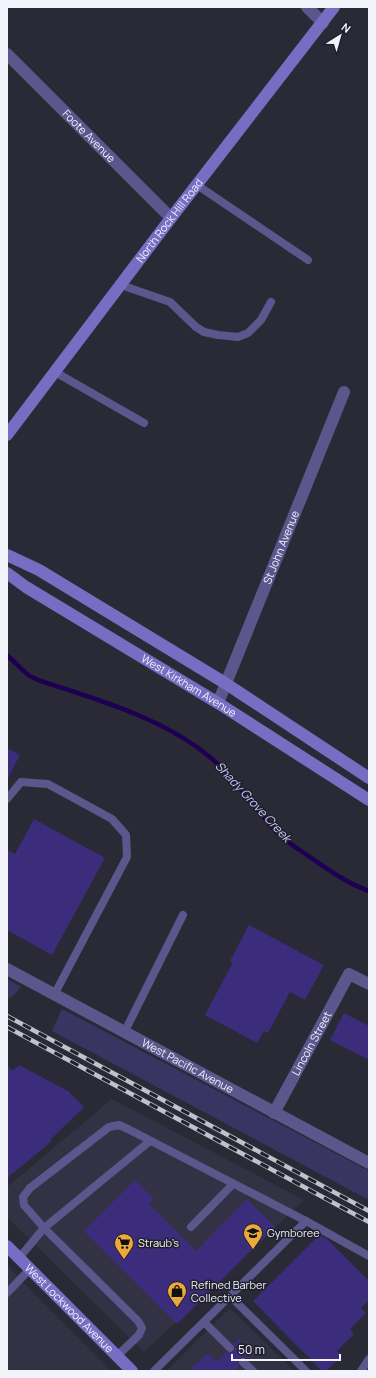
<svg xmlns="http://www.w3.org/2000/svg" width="376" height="1378" font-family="Manrope,sans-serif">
<rect width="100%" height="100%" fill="#2a2a37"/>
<g fill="#333245">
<polygon points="112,1099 304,1200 144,1352 7,1217 7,1187"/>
<polygon points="7,1266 111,1371 7,1371"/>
<polygon points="230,1309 233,1311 294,1371 167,1371 226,1312"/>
</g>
<g fill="#393462">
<polygon points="7,979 21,987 12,997 7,998"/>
<polygon points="62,1009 369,1171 369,1200 52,1031"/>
</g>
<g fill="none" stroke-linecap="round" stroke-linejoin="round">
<path stroke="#1d0052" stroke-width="4.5" d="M 7,655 L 28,675 L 38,680 C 95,699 158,716 206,754 C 232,774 250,802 271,826 C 280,837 292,845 304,853 C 324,867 346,883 369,891"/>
</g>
<g fill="#3b2c7c">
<polygon points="7,748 20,755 7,780"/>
<polygon points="34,819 105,858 52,955 7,930 7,850 15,854"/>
<polygon points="249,925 324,965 305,1000 290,992 268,1033 264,1031 257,1043 205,1015 233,962 230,961"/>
<polygon points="344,1013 369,1026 369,1060 330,1040"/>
<polygon points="7,1065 13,1071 19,1065 68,1091 84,1107 50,1140 52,1141 7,1178"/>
<polygon points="135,1180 154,1199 149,1204 196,1251 247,1199 275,1227 177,1324 84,1231"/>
<polygon points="319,1235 327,1239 369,1281 369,1300 361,1308 366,1313 350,1329 354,1334 337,1351 342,1356 326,1371 322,1371 253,1301"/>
<polygon points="239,1339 252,1353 247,1358 244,1357 239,1358 238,1361 239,1366 234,1371 189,1371 208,1353 216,1362 226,1352 229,1353 234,1352 235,1349 234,1344"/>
</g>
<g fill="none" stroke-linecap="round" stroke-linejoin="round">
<g stroke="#5b578c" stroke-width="8">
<polyline points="197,185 308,260"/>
<polyline points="121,285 170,302 196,327 204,332 218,335 238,337 248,333 261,320 271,302"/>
<polyline points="55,372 144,423"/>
<polyline points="7,799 21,782 48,784 112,819 126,835 127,857 54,995"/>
<polyline points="124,1033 183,915"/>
<polyline points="191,1227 233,1184"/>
<polyline points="19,1258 44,1228 150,1141"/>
<polyline points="7,1293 30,1269"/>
<polyline points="230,1296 306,1371"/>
<polyline points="204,1322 230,1348"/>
<polyline points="117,1356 139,1335 142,1328 138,1321 44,1228 24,1205 23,1197 30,1188 109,1127 119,1125 128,1129 306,1221 369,1256"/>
<polyline points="243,1362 253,1371"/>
<polyline points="154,1371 306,1221"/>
<polyline points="361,1371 369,1359"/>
</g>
<g stroke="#5b578c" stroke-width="12">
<polyline points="307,7 323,23"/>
<path id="s1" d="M 7,54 L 171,218"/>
<path id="s2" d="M 218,703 L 344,392"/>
<path id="s3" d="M 7,969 L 369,1163"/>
<path id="s4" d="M 274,1113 L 349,974 L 369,984"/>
</g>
<g stroke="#776dc2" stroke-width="12">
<path id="s5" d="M 7,435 L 171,218 L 334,7"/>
<polyline points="7,555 39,570 225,683 369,778"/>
<path id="s6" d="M 7,573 L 26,587 L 218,703 L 369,800"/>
<path id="s7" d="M 7,1246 L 132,1371"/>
</g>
<g stroke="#c1c1cb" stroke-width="4.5">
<g id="rail">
<polyline points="7,1016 369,1211"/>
<polyline points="7,1027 369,1222"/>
</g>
</g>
<use href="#rail" stroke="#21202d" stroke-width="3" stroke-dasharray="9" stroke-linecap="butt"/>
</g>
<defs>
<g id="school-pin" transform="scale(1)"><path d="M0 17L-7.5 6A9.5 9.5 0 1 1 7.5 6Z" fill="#ebaa39" stroke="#21202d"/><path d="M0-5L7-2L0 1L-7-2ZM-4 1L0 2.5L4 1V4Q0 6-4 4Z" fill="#111"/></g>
<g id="supermarket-pin" transform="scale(1)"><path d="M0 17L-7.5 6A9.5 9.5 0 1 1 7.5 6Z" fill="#ebaa39" stroke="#21202d"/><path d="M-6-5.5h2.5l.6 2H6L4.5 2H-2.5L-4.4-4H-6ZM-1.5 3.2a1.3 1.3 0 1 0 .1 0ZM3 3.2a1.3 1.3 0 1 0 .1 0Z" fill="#111"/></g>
<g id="shop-pin" transform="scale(1)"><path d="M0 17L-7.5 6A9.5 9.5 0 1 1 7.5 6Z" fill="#ebaa39" stroke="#21202d"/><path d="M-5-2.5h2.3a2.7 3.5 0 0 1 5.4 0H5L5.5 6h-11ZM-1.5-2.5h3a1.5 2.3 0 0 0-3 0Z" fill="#111"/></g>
</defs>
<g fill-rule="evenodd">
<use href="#school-pin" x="253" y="1233"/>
<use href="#supermarket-pin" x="124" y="1243"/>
<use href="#shop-pin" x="177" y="1291"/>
</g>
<g text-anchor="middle" stroke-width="3" stroke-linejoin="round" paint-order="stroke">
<g font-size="11" fill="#f3f3fc" stroke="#21202d">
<text dy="4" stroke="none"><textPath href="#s1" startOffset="116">Foote Avenue</textPath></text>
<text dy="4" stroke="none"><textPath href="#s5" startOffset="269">North Rock Hill Road</textPath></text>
<text dy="4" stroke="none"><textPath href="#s2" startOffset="168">St John Avenue</textPath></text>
<text dy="4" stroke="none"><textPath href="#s6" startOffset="214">West Kirkham Avenue</textPath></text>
<text dy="4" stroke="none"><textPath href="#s4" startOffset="79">Lincoln Street</textPath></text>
<text dy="4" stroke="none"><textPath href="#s3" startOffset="205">West Pacific Avenue</textPath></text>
<text dy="4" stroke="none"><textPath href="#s7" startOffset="88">West Lockwood Avenue</textPath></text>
</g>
<g font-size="11" fill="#f3f3fc" stroke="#21202d" text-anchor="start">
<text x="267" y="1237">Gymboree</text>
<text x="138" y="1247">Straub’s</text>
<text x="191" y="1289">Refined Barber<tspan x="191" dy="13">Collective</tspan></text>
</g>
<g font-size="12" font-style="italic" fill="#cac8f6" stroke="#21202d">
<text transform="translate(253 802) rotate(47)" y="4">Shady Grove Creek</text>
</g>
</g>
<rect width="376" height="1378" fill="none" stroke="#f3f3fc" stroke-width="16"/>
<g transform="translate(340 36) rotate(37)" stroke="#21202d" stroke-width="3" paint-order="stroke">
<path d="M0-3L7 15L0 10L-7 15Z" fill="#f3f3fc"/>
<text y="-6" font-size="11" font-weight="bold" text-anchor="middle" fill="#f3f3fc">N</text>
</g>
<path d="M232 1354v6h108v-6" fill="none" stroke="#f3f3fc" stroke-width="2"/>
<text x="238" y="1354" font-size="12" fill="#f3f3fc" stroke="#21202d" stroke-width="3" paint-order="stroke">50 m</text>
</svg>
